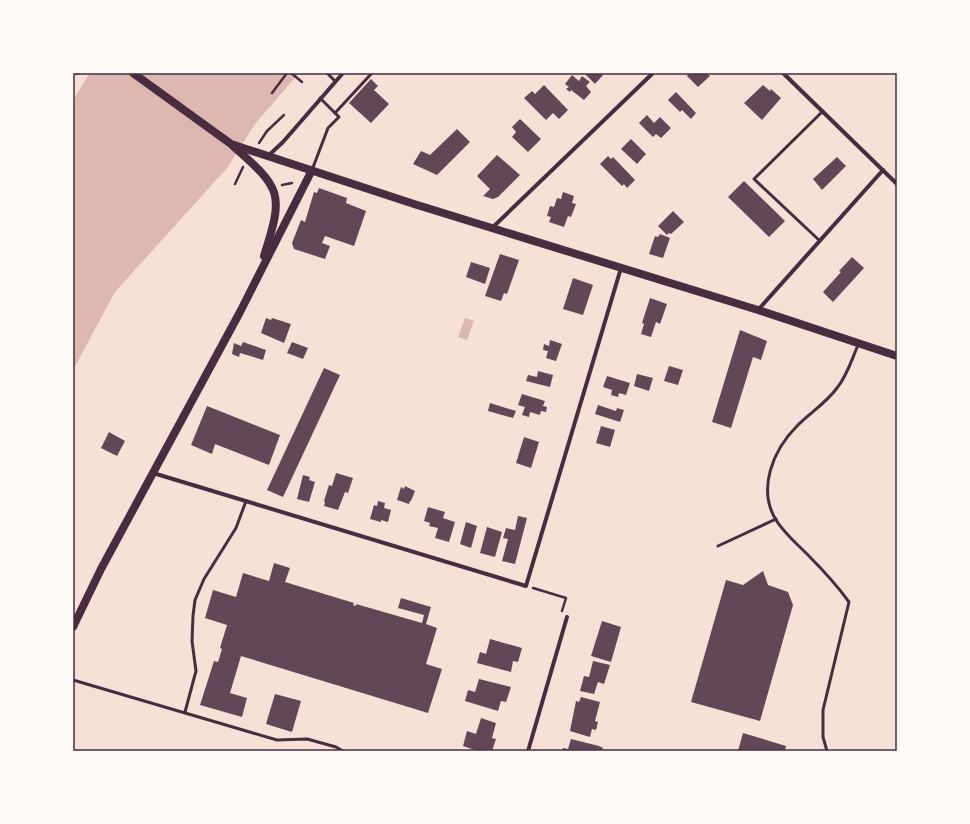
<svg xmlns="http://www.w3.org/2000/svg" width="970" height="824" font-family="Figtree,sans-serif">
<rect width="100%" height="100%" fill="#f7e1d7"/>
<g fill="#dcb8b0">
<polygon points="90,73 299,73 255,124 227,168 115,292 73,370 73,100"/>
<polygon points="465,318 474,321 467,340 458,337"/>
</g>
<g fill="#644757">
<polygon points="584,73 601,73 603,75 595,84"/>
<polygon points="689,73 706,73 710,76 698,87 687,76"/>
<polygon points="572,75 579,81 582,76 590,82 586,86 591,92 584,100 571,90 570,92 566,89 569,87 565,84"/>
<polygon points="371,79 378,86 374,90 389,104 371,123 349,103"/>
<polygon points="544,85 568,110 559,119 553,113 546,120 524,98 532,91 535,94"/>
<polygon points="763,85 770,91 771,89 781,98 762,120 744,103"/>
<polygon points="676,92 696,113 691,119 682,110 680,112 668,100"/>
<polygon points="647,115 654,123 660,117 671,128 661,138 656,134 653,137 639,123"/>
<polygon points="520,119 541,139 528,152 512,137 516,132 512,127"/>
<polygon points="457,129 470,142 437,175 413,164 421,151 430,155"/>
<polygon points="631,139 646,154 637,164 621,149"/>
<polygon points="497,155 520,175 498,197 493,199 483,196 490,189 477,176"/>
<polygon points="608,156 611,159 613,157 635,180 627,188 624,184 622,186 600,164"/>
<polygon points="837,157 846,166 822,190 813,179"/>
<polygon points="744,181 785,221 769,237 728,197"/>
<polygon points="319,188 347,198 346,203 366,211 354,246 325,236 322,243 330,246 325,259 294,249 292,243 301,220 305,222 314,192 317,193"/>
<polygon points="563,192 574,196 572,203 576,204 571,217 568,216 564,227 549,222 551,217 547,216 550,206 554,207 557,198 561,199"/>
<polygon points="673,211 684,222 671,234 669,233 667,235 658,226"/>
<polygon points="660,234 670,238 663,258 649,254 655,236 658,237"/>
<polygon points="500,254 519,260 507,294 504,293 501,301 485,296"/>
<polygon points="852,257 864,268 833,302 823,292 841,272 839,271"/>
<polygon points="471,262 490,268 485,284 466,277"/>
<polygon points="573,278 593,285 583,315 563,309"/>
<polygon points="650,298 667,304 660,324 656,322 651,337 641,334 644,324 642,323"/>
<polygon points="266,318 271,320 272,318 291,324 284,343 261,333"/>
<polygon points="740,330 767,341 761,360 753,357 731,428 712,422"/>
<polygon points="550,340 562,344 556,361 546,358 548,351 543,350 544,344 549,346"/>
<polygon points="243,342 266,350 263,360 240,353 239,357 232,354 234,343 241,346"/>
<polygon points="292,342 308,348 303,359 287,353"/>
<polygon points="669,366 683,370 678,385 664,381"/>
<polygon points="324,368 340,375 283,497 267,490"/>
<polygon points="538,371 553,375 550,387 526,381 528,375 537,377"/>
<polygon points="637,374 653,378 649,391 634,386"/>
<polygon points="607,376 630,383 626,395 619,393 618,397 611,395 612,390 603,387"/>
<polygon points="522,394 545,401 543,406 547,407 546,412 541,411 540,415 530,412 529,417 522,415 525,407 518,405"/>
<polygon points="490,403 516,411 513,418 488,411"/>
<polygon points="598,405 616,411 617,408 624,410 620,422 595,414"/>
<polygon points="207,406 280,435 269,465 215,444 212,454 191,445"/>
<polygon points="601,426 615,430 610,447 596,443"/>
<polygon points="109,432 125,441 117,456 101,448"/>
<polygon points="524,437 539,442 531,468 516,463"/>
<polygon points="336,473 353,478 348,493 345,492 338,510 324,506 325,502 324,501 329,485 332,486"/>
<polygon points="303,475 310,477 309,480 315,482 309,502 297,499"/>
<polygon points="405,486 415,491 411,501 410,501 409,504 397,500 401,487 404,489"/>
<polygon points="378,501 385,503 384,508 391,510 388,522 381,520 381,522 370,519 374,505 377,506"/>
<polygon points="428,507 445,512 443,518 455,522 449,542 435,538 438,528 429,526 430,523 424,521"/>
<polygon points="518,516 527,518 515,564 502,561 508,539 503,538 506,528 515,530"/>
<polygon points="466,522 477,526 471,548 460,544"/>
<polygon points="487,527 502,532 495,557 480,553"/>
<polygon points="274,563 290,568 285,582 354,603 353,605 356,606 356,604 422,623 424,615 398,608 401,598 431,607 426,624 437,628 426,664 442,669 428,713 241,656 230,693 247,698 242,717 200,705 214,661 218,662 222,649 220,648 227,625 205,618 213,590 236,597 243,573 269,581"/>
<polygon points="763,571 768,585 788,592 793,605 760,721 691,702 726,580 743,585"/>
<polygon points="602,621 621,627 611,662 591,656"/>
<polygon points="490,639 522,648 518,662 513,661 511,672 477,663 480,652 486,654"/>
<polygon points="593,661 610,665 604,684 598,682 594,694 580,691 584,676 589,677"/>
<polygon points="479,679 511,687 506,702 501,701 498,711 465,701 468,690 475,692"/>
<polygon points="275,694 301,701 292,732 266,724"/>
<polygon points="581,697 600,702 595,721 598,722 596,730 592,729 590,737 570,731 576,701 579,702"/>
<polygon points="481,718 496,723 492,738 496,739 492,751 478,751 463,746 467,731 476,734"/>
<polygon points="743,733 786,746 785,751 738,751"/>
<polygon points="571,739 599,746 603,748 602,751 562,751 563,748 568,749"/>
</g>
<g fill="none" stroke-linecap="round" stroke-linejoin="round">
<g stroke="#4a2c40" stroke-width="2.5">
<polyline points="291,73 302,82"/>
<polyline points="73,74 79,73"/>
<polyline points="272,93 287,73"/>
<polyline points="259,143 267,131 284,115"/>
<polyline points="235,184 243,167"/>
<polyline points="282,185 292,183"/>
<polyline points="533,588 566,598 562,611"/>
</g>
<g stroke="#4a2c40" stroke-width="3">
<polyline points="327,73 335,81"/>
<polyline points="335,113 372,73"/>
<polyline points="312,170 328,128 339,117 320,98"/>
<polyline points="820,241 754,179 823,111"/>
<polyline points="718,546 776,519"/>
<polyline points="73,680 277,740 307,739 336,747 343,751"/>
<polyline points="185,712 196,671 192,641 193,616 195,600 204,579 236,528 246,501"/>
<path d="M 827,751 L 823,737 L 823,710 L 849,602 C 836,584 822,569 807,554 C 796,543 784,533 776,520 C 757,489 773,450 797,426 C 810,413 826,403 837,388 C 847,376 852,359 858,345"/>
</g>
<g stroke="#4a2c40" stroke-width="4">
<polyline points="783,73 897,184"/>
<polyline points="268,156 283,142 343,73"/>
<polyline points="492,228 653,73"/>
<polyline points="758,310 883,170"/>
<polyline points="153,473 526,586 621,268"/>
<polyline points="528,751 567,617"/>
</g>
<g stroke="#4a2c40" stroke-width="8">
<polyline points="133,73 231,144 414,204 758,310 897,356"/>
<path d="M 233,146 C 282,189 284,193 264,256"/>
<polyline points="73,627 101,569 240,312 312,170"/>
</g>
</g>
<rect width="970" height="824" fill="none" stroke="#fffaf5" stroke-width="148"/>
<rect x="74" y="74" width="822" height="676" fill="none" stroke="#4a2c40" stroke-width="1.5"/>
</svg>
